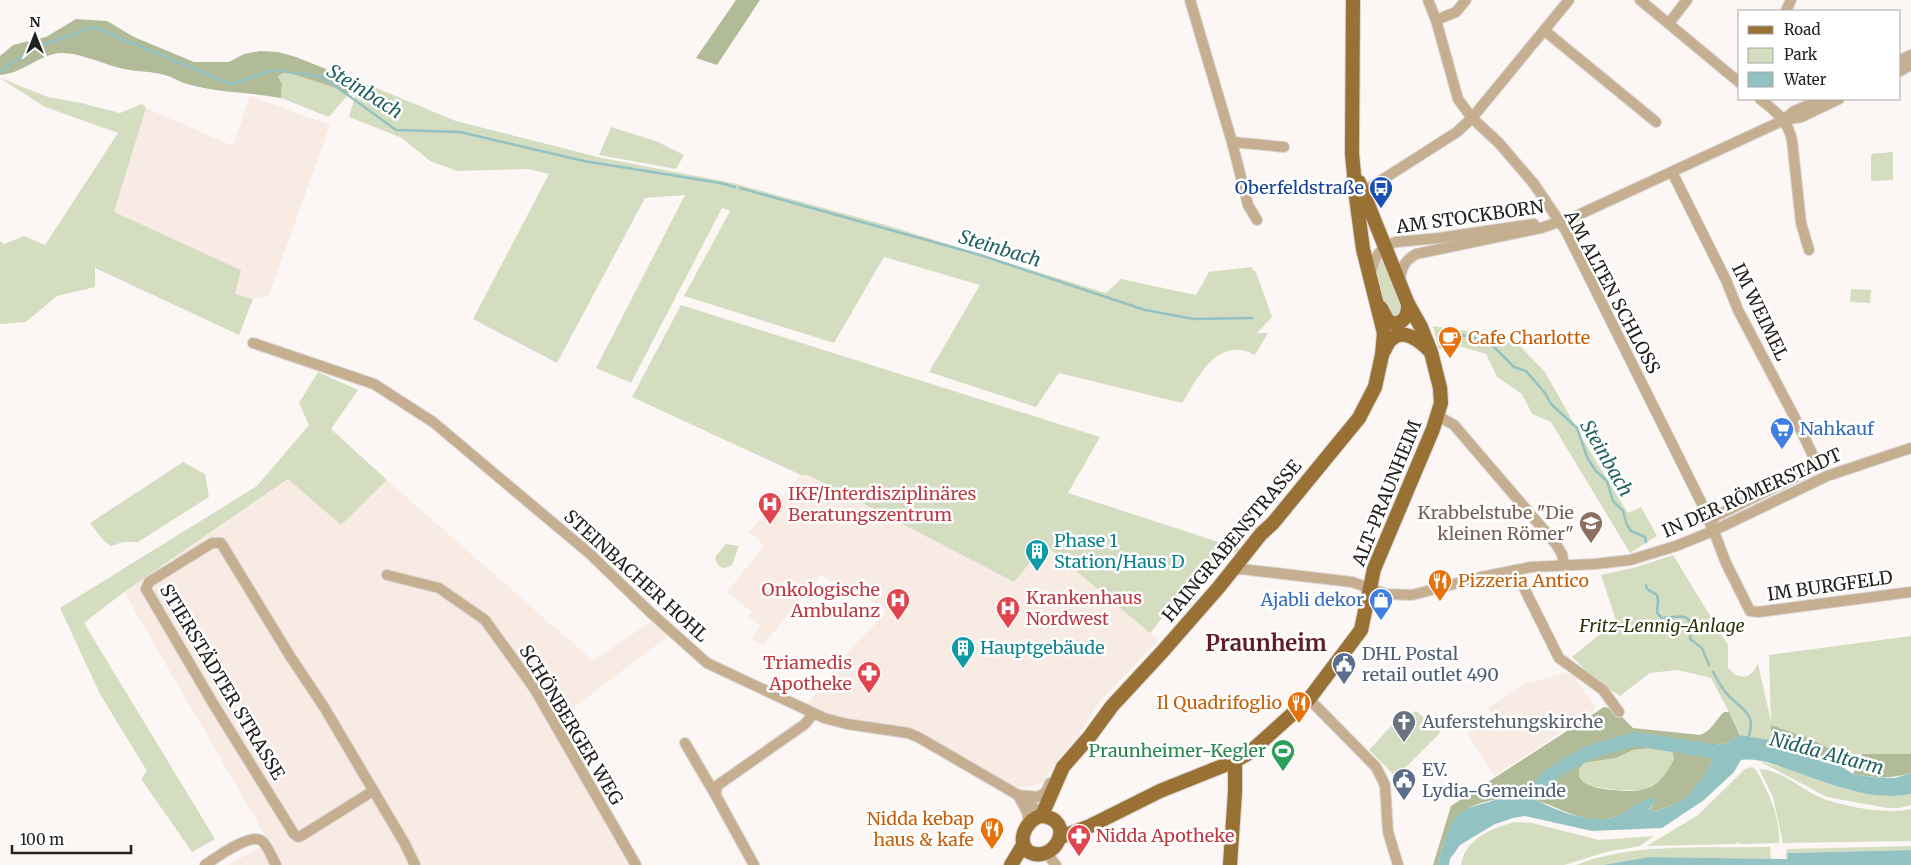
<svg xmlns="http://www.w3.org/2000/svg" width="1911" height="865" font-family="Merriweather,serif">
<rect width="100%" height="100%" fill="#fcf7f5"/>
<g fill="#f7ebe4">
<polygon points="250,96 330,125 269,295 253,299 235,294 114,212 146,108 233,146"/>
<polygon points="801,475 808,475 1014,582 1044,545 1159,640 1100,701 1083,729 1060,757 1043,782 1031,786 1013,788 930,741 919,730 862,723 829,715 807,705 851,648 884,615 886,611 885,608 820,575 763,645 751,639 761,626 748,616 752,612 727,592 764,546 749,532"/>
<polygon points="289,479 341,525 387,480 593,661 656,618 671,634 560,718 637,865 228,865 269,842 124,592"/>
<polygon points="1566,672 1575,677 1596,709 1495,776 1467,733 1494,716 1488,708 1525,684"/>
</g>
<g fill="#d5ddc1">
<polygon points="286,72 336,88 347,96 329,117 281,98 282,84 278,76"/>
<polygon points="0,78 48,97 81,103 120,113 142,104 146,108 114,212 241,270 235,294 253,299 239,335 95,268 95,287 57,296 26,322 0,324 0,241 4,244 24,236 45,245 118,133 45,107"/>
<path d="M 364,83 L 456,121 L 602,158 L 733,183 L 886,225 L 1106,293 L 1121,279 L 1196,295 L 1209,272 L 1251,267 L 1256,272 L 1272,317 L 1257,333 L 1268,333 L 1255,355 C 1250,353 1245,350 1240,350 C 1211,347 1196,382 1182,403 L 1059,373 L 1036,407 L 929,372 L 980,285 L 884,257 L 834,343 L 684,296 L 730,211 L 722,208 L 631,383 L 596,368 L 685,195 L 645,198 L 557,363 L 473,319 L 549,174 L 529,169 L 457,171 L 430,161 L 402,138 L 349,117 L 356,93 Z"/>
<polygon points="611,127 656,141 684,155 676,169 599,155"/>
<polygon points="1893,152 1893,180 1871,181 1871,154"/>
<polygon points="1384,256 1390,278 1404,312 1400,319 1388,315 1374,273 1380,257"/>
<polygon points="1851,289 1871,290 1870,303 1850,302"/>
<polygon points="681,305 1100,437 1068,493 1240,549 1195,578 1150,633 1045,545 1014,582 808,475 801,475 632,397"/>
<polygon points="1433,326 1494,335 1521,347 1545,372 1585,443 1628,513 1641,507 1657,536 1630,553 1551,422 1532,414 1522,394 1497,377 1486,354 1456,345 1439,349"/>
<polygon points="318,372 358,390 331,429 387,480 341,525 288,479 124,592 84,623 215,839 192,852 141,779 147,771 100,694 60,608 257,486 309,425 299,403"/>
<polygon points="183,462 205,474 209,497 138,542 123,542 111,546 103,540 90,523"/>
<polygon points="726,544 739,546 732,565 725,568 720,567 715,560 716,556"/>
<polygon points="1673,555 1728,645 1728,668 1736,675 1746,677 1753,672 1758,664 1771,721 1769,655 1911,636 1911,754 1841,754 1806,737 1771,725 1771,740 1741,735 1711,678 1677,670 1650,673 1620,696 1597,681 1572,657 1616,621 1601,575 1637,567"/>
<polygon points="1416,711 1441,732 1396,777 1369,750 1393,724"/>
<polygon points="1652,748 1672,751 1674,759 1670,769 1660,780 1644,790 1618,790 1589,786 1579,777 1579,769 1584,763 1616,758 1633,750"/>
<path d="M 1759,761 C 1809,772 1858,804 1911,794 L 1911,805 L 1900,808 L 1887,808 L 1827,797 Z"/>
<path d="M 1752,767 L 1756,770 C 1768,791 1781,818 1779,843 L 1742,844 L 1739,844 L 1739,842 L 1736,844 L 1647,846 L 1698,815 L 1745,769 Z"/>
<path d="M 1759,769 C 1780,770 1798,786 1815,795 C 1836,806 1889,815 1911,809 L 1911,841 L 1783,843 L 1773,797 Z"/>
<path d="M 1514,822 L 1532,823 L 1599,840 L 1654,836 L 1640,846 L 1606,852 L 1564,865 L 1461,865 C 1466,838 1490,829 1514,822 Z"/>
<polygon points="1911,846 1911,850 1788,853 1787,857 1785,857 1787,849"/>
<path d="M 1761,847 L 1770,847 L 1771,859 L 1649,857 L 1603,865 L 1576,865 C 1628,843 1705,848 1761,847 Z"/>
</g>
<g fill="#b1bb98" fill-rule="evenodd">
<polygon points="736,0 760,0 717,65 696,58"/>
<path d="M 76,19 L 107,21 L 134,37 L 194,62 L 229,62 L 244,54 L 260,51 L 278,52 L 296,57 L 326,69 L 354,84 L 347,96 L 336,88 L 286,72 L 278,76 L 282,84 L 281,98 C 250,92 218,93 187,84 C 179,82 173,77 165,75 C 151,71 135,72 120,68 C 103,64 78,52 60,53 C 38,55 22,74 0,75 L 0,56 L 13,45 L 46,37 Z"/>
<path d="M 1604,707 L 1615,710 L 1633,728 L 1700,735 C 1712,731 1715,720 1724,712 L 1729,712 L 1740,735 L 1727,743 L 1694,749 L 1714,758 C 1695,791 1690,803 1650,812 L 1649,810 L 1653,805 L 1645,800 C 1633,808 1622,816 1607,819 C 1582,823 1561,808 1538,801 C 1516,794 1474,799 1458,816 C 1448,825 1441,852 1438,865 L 1433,865 L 1451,806 ZM 1652,748 L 1672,751 L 1674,759 C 1668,772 1660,784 1645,789 C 1634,793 1603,790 1591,786 C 1586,785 1582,780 1579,777 L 1579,769 L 1584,763 L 1616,758 L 1633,750 Z"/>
<polygon points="1771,725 1806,737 1841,754 1836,763 1771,740"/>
<path d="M 1862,754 L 1911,754 L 1911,773 C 1890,779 1875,778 1853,774 Z"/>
</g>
<g fill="#92c2c2">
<path d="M 1740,735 L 1771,740 L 1836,763 L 1853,774 L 1871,777 L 1895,778 L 1911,773 L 1911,794 C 1869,802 1829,783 1790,770 C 1774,764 1758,758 1741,760 L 1734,772 L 1704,800 L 1662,828 L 1592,831 L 1525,816 L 1513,818 L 1495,824 L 1460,845 L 1450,859 L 1449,865 L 1438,865 C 1441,852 1448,825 1457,816 C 1466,807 1478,805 1489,802 C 1497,799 1509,795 1519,796 C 1533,797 1545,805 1558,810 C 1573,816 1587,819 1603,819 C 1623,820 1638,797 1655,798 L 1656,801 L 1649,809 L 1650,812 C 1688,804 1696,789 1714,758 L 1693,749 L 1727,743 Z"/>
<polygon points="1911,850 1911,865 1603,865 1649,857 1783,859 1787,859 1788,853"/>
</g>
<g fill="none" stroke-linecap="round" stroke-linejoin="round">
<g stroke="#92c2c2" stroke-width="2.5">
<polyline points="0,72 32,49 93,27 231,84 273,70 323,77 396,130 460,132 584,161 720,183 735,187"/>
<polyline points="740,188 980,255 1145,310 1194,319 1252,318"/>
<polyline points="1441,333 1445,332 1466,336 1489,342 1514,367 1526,371 1545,393 1551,404 1577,428 1587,457 1595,470 1607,481 1613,501 1623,511 1627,525 1631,531 1645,537 1646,542"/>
<path d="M 1646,585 L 1647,589 L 1657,595 L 1658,600 L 1657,613 L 1662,618 C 1687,616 1692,612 1690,639 L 1702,648 L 1709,665"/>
<path d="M 1713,672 C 1717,679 1722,689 1728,695 C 1741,709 1758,714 1748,738"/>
</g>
<polyline stroke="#92c2c2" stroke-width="14" points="1514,809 1519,808 1551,774 1587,753 1635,739 1712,751"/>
<g stroke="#d9d5d3" stroke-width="12">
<g id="minor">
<polyline points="1190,0 1232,142 1248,205 1257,220"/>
<polyline points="1428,0 1436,20 1458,99 1472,118 1499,143 1534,184 1566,231 1708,516 1726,563 1750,611 1758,612 1911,592"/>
<polyline points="1640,0 1740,83"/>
<polyline points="1786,11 1791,0"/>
<polyline points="1436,20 1456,12 1466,0"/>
<polyline points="1669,23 1687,0"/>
<polyline points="1545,31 1656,122"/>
<polyline points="1900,60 1911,55"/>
<polyline points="1900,71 1911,65"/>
<path d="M 1760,99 C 1776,112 1787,119 1792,140 L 1801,223 L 1809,250"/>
<polyline points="1784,120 1801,117 1839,99"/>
<polyline points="1232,142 1284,147"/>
<polyline points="1672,172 1726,280 1738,310 1795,418 1818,466 1716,516 1710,524"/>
<polyline points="1363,192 1457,132 1472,118 1569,0"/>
<polyline points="1370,276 1375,259 1384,246 1396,242 1439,238 1534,224"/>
<path d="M 1400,282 C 1401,268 1404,261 1416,254 L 1541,228 L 1576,216 L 1784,120 L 1794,111 L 1823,99"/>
<polyline points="253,343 374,384 433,422 590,554 650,612 707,663 824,718 847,724 908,733 918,737 1018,795 1038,797 1046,792 1050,783"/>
<polyline points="1438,416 1454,425 1556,544 1562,554 1564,565"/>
<polyline points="1515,570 1559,658 1603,690 1619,712"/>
<polyline points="1231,571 1241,569 1352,582 1386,594 1412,595 1481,577 1531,567 1595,564 1630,560 1676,546 1713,531 1827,476 1911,448"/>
<polyline points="387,575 439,588 485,620 534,688 636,865"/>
<polyline points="1309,699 1376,767 1385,785 1388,832 1398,865"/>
<polyline points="685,743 715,794"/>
<polyline points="373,791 301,836 298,837 294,834 214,705 146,589 149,582 212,543 221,543 290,656 324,707 405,844 415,865"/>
<polyline points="1018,795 1027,812 1029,822"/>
<polyline points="1025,797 1041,816"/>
<polyline points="1048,855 1056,865"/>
<path d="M 205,865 C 216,858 250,832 262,841 C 268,846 272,858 276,865"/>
<polyline points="754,865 715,794 718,785 805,724 813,714"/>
</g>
</g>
<g stroke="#d9d5d3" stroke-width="16">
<g id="major">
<path d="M 1381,308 L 1388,321 L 1395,324 C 1406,321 1408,314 1408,304"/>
<path d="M 1384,351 C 1395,325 1413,334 1429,350"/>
<polyline points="1042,815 1063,767 1090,736 1112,706 1163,651 1219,587 1261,534 1273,523 1359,418 1375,387 1382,355 1384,333 1363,249 1356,197 1352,153 1353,0"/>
<path d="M 1041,816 C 1078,819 1055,865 1029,852 C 1015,841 1027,819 1041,816 Z"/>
<polyline points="1061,837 1090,826 1160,791 1235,761 1249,753 1309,699 1361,630 1374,569 1433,429 1441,403 1440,388 1431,352 1421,327 1408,304 1359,182"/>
<polyline points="1011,865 1023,845"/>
<polyline points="1230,865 1235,792 1235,761"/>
</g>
</g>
<use href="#minor" stroke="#c6af91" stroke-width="10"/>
<use href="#major" stroke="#9a7134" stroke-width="14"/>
</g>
<defs>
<g id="bus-pin" transform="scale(1.25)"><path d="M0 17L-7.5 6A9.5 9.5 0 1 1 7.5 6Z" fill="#1a4fb4" stroke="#fff"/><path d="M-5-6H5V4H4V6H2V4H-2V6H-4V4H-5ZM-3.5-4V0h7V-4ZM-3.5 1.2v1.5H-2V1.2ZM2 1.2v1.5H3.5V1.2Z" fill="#fff"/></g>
<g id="cafe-pin" transform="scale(1.25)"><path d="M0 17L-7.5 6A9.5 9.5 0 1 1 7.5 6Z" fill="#e8710a" stroke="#fff"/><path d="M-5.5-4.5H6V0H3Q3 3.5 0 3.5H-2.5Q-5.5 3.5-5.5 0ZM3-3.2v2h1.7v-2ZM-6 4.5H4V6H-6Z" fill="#fff"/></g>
<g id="supermarket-pin" transform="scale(1.25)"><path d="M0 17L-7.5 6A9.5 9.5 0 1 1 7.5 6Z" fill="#3f7fe0" stroke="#fff"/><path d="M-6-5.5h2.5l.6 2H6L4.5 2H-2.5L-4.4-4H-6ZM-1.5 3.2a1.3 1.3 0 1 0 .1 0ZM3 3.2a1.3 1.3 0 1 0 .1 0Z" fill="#fff"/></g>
<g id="hospital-pin" transform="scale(1.25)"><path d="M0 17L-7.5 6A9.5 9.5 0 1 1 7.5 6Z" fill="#e0444e" stroke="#fff"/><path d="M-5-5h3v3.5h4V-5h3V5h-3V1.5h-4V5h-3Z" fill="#fff"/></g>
<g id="school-pin" transform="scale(1.25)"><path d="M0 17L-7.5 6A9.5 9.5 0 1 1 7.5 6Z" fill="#8d6e63" stroke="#fff"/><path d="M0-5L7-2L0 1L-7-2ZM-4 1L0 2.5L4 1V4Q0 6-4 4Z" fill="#fff"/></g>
<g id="building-pin" transform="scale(1.25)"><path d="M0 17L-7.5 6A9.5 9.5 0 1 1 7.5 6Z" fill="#0f9aa8" stroke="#fff"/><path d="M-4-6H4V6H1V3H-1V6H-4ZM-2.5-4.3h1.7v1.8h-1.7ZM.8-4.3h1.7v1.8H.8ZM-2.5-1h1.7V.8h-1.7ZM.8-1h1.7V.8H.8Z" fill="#fff"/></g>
<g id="restaurant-pin" transform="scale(1.25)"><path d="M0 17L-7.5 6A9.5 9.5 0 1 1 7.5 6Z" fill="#e8710a" stroke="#fff"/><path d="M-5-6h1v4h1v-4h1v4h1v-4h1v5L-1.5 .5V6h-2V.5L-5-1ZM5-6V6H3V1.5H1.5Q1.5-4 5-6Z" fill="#fff"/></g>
<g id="shop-pin" transform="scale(1.25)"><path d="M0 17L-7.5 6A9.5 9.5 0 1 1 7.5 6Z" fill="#3f7fe0" stroke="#fff"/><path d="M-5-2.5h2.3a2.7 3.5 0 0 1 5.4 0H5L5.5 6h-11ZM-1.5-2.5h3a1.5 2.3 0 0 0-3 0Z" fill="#fff"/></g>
<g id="civic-pin" transform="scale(1.25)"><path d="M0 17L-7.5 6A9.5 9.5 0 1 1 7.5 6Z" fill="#5c6f8a" stroke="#fff"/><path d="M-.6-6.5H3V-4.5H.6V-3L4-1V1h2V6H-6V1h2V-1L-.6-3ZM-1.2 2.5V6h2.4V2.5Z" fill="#fff"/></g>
<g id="pharmacy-pin" transform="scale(1.25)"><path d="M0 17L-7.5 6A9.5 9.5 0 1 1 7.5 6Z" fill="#e0444e" stroke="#fff"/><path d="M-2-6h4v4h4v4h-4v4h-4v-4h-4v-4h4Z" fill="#fff"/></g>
<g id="church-pin" transform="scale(1.25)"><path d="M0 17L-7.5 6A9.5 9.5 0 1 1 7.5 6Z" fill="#6b7280" stroke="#fff"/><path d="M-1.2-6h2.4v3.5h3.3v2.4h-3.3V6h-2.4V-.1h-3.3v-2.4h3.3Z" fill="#fff"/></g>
<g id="stadium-pin" transform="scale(1.25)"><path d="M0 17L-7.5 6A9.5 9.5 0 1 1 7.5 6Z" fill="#2e9e5b" stroke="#fff"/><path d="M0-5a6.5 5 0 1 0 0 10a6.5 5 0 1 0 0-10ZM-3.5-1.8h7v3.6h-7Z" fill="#fff"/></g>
</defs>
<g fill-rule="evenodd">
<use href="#bus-pin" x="1381" y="188"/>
<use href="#cafe-pin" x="1450" y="338"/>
<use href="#supermarket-pin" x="1782" y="429"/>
<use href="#hospital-pin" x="770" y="504"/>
<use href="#school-pin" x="1591" y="523"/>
<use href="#building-pin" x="1037" y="551"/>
<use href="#restaurant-pin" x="1440" y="581"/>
<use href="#hospital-pin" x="898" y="600"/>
<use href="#shop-pin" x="1381" y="600"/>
<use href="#hospital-pin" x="1008" y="608"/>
<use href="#building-pin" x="963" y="648"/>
<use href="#civic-pin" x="1344" y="664"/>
<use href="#pharmacy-pin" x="869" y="673"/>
<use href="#restaurant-pin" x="1299" y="703"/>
<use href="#church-pin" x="1404" y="722"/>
<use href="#stadium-pin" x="1283" y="751"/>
<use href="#civic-pin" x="1404" y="780"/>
<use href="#restaurant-pin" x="992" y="829"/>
<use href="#pharmacy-pin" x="1079" y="836"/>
</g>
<g text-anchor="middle" stroke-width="5" stroke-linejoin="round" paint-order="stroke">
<g font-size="18" fill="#164399" stroke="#fff" text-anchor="end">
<text x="1364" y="194">Oberfeldstraße</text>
</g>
<g font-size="18" fill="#222120" stroke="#fff">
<text transform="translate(1470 217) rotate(-8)" y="6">AM STOCKBORN</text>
<text transform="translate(1612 292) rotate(62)" y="6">AM ALTEN SCHLOSS</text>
<text transform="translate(1760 312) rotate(64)" y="6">IM WEIMEL</text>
<text transform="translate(1387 493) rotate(-68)" y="6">ALT-PRAUNHEIM</text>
<text transform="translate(1752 493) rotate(-24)" y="6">IN DER RÖMERSTADT</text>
<text transform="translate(1232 541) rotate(-50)" y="6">HAINGRABENSTRASSE</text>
<text transform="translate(636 576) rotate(42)" y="6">STEINBACHER HOHL</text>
<text transform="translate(1830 586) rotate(-8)" y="6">IM BURGFELD</text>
<text transform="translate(222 682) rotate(59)" y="6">STIERSTÄDTER STRASSE</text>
<text transform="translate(571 725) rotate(59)" y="6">SCHÖNBERGER WEG</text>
</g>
<g font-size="18" fill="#c56008" stroke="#fff" text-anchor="start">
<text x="1468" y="344">Cafe Charlotte</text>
<text x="1458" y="587">Pizzeria Antico</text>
<text x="1282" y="709" text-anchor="end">Il Quadrifoglio</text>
<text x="974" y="825" text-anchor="end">Nidda kebap<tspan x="974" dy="21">haus &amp; kafe</tspan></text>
</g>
<g font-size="18" fill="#366cbe" stroke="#fff" text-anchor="start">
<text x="1800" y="435">Nahkauf</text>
<text x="1364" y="606" text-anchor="end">Ajabli dekor</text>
</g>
<g font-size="18" fill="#be3a42" stroke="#fff" text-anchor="start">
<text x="788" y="500">IKF/Interdisziplinäres<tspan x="788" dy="21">Beratungszentrum</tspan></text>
<text x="880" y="596" text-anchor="end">Onkologische<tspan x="880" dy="21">Ambulanz</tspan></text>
<text x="1026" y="604">Krankenhaus<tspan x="1026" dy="21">Nordwest</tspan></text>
<text x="852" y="669" text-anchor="end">Triamedis<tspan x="852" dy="21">Apotheke</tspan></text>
<text x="1096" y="842">Nidda Apotheke</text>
</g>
<g font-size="18" fill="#785e54" stroke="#fff" text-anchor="end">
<text x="1574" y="519">Krabbelstube "Die<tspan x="1574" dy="21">kleinen Römer"</tspan></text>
</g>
<g font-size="18" fill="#0d838f" stroke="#fff" text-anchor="start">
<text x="1054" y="547">Phase 1<tspan x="1054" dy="21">Station/Haus D</tspan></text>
<text x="980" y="654">Hauptgebäude</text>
</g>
<g font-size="18" font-style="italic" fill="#2c350a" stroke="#fff">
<text x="1662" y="632">Fritz-Lennig-Anlage</text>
</g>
<g font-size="18" fill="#4e5e75" stroke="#fff" text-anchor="start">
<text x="1362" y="660">DHL Postal<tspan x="1362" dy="21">retail outlet 490</tspan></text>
<text x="1422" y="776">EV.<tspan x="1422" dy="21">Lydia-Gemeinde</tspan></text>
</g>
<g font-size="18" fill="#5b616d" stroke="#fff" text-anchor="start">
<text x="1422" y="728">Auferstehungskirche</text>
</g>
<g font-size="18" fill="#27864d" stroke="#fff" text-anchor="end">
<text x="1266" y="757">Praunheimer-Kegler</text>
</g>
<g font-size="19" font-style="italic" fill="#216162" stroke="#fff">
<text transform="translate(365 91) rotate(32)" y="7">Steinbach</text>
<text transform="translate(1000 248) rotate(17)" y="7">Steinbach</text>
<text transform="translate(1607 458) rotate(60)" y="7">Steinbach</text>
<text transform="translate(1827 753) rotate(15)" y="7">Nidda Altarm</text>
</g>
<g font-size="22" font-weight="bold" fill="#611c2b" stroke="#fff">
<text x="1266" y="651">Praunheim</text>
</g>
</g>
<rect x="1738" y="10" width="162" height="90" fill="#ffffff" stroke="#a7a6a6"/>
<rect x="1748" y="26" width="25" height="8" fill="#9a7134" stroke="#a7a6a6"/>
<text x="1784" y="35" font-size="15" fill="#222120">Road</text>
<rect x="1748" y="48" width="25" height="15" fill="#d5ddc1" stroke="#a7a6a6"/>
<text x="1784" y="60" font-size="15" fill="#222120">Park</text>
<rect x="1748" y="72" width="25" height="15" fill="#92c2c2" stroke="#a7a6a6"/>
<text x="1784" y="85" font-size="15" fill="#222120">Water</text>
<g transform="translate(35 35)" stroke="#ffffff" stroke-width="4" paint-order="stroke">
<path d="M0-4L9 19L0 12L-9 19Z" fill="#222120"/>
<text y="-8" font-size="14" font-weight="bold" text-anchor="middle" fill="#222120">N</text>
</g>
<path d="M12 845v8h119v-8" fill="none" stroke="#222120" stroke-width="2.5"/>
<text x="20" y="845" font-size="15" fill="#222120" stroke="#ffffff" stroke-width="4" paint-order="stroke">100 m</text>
</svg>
